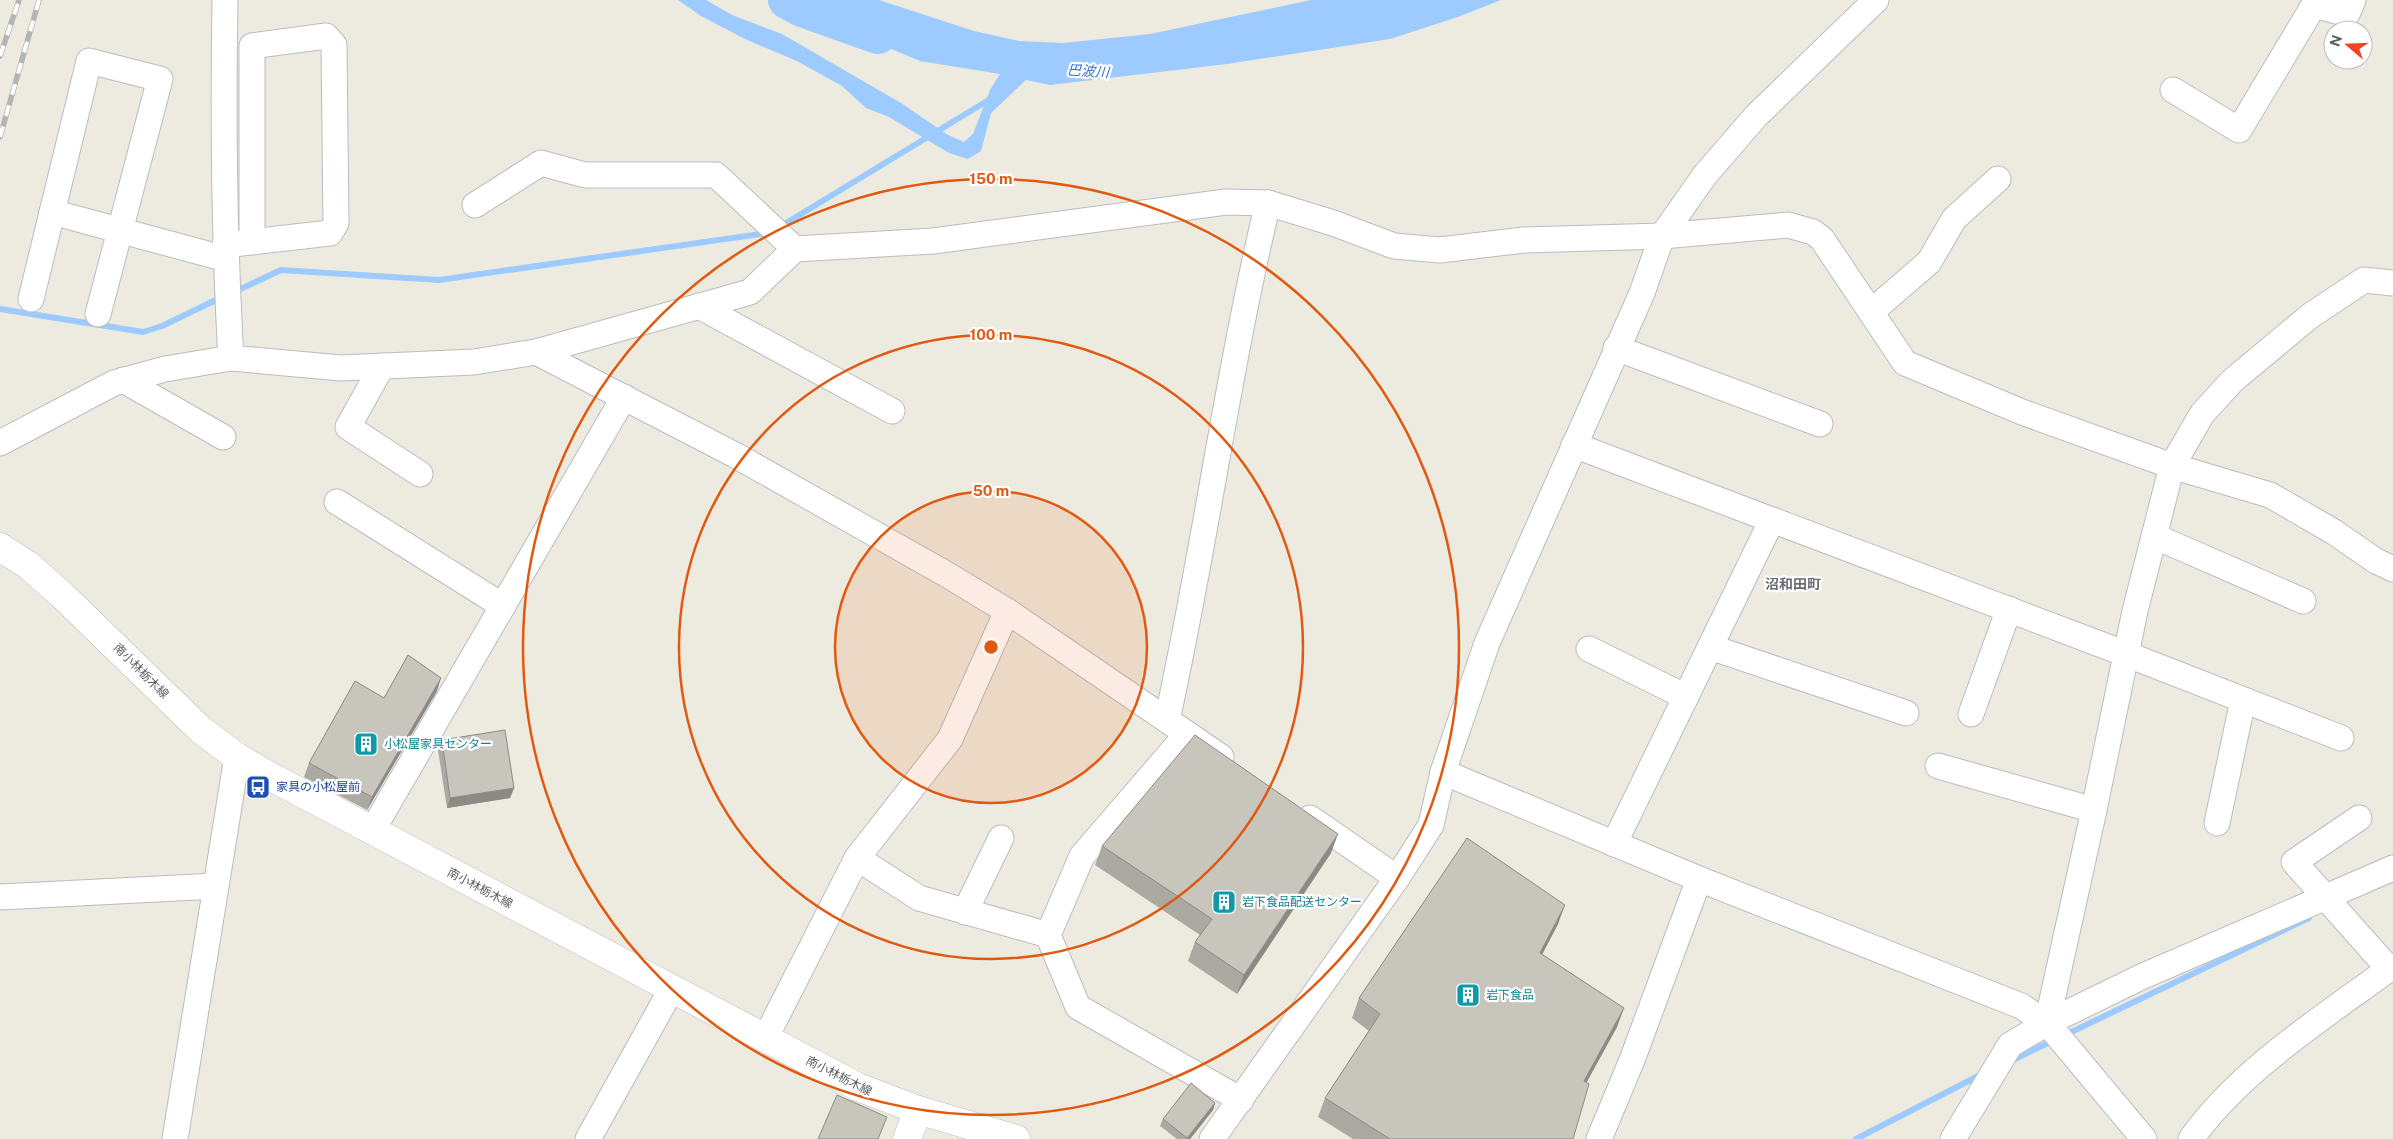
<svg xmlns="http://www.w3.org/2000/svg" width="2393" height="1139" font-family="'Public Sans','Noto Sans JP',sans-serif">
<rect width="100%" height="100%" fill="#edebdf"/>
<polygon fill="#9dcaff" points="678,0 706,0 732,15 782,34 901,103 948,135 964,142 973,134 990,90 1000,74 920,61 858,35 801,0 879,0 974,31 1019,41 1063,43 1150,34 1311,0 1501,0 1458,17 1390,39 1227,64 1050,85 1026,80 991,113 981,151 968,159 949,153 889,117 866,108 842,86 797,61 747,40 701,16"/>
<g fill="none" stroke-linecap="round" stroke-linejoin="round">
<g stroke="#9dcaff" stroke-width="6">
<polyline points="778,228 992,98"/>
<polyline points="234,292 281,270 439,280 767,233"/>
<polyline points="0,309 143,332 162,326 222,297"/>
<polyline points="2063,1036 2309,918"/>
<polyline points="2009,1062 2054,1040"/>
<polyline points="1856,1139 1982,1074"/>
</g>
<polyline stroke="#9dcaff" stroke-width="38" points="787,0 802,8 878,35"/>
<g stroke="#babcc2" stroke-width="27">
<g id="minor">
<path d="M 225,0 C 223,120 224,239 231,358"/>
<polyline points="2173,90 2239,130 2314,5 2347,14 2353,0"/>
<polyline points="475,205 541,163 585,175 716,175 795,249"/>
<polyline points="52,212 226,259"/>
<polyline points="225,245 330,233 336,223 334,45 326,36 252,46 252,242"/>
<polyline points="31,299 89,61 160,79 98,314"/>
<polyline points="699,306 892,411"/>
<polyline points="1871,312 1929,262 1954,219 1998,179"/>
<polyline points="1616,348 1820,424"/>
<polyline points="536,352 735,455 946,574 1007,611 1221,757"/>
<polyline points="382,366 348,427 420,474"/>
<polyline points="123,380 223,437"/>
<polyline points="0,443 114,383 165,369 231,358 341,368 474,362 536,352 750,292 795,249 933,241 1226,202 1268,203 1333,223 1394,246 1440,250 1524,240 1662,236 1788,225 1813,232 1822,239 1905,363 2022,412 2172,466 2270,495 2334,532 2376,561 2393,569"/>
<polyline points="1574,445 2126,654 2341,738"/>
<polyline points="337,502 503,606"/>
<polyline points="2154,536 2303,601"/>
<polyline points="1710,647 1906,713"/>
<polyline points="1589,649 1686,697"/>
<polyline points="1971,714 2009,609"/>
<path d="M 1167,720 C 1205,549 1227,374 1268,203"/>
<polyline points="1187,734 1082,856 1048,935 1078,1007 1241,1100"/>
<polyline points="1938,766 2094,810"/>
<polyline points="1443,772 1699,879 2021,1006 2047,1023 2144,1139"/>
<polyline points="1310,818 1397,878"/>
<polyline points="2359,818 2294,862 2389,969"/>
<polyline points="2217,823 2243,700"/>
<polyline points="372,831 624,397"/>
<polyline points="1614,844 1772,520"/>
<polyline points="857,858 919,898 1048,935"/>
<polyline points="0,897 216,886"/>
<polyline points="965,912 1001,838"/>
<polyline points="2047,1023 2094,810 2135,611 2172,466 2202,414 2232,381 2310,316 2364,280 2393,283"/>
<polyline points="765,1039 857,858 950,739 1007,611"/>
<polyline points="175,1139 237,757"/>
<polyline points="588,1139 671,990"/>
<polyline points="1212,1139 1397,878 1431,825 1443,772 1487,643 1642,293 1662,236 1705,175 1756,116 1876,0"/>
<polyline points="1599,1139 1632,1060 1699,879"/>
<polyline points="1953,1139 2010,1045 2047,1023 2141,977 2393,868"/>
<path d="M 2191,1139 C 2241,1069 2324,1017 2393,966"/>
</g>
</g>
<g stroke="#babcc2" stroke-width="29">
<polyline id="tertiary" points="907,1139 918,1110"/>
</g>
<g stroke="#babdc4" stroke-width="29">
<polyline id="secondary" points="0,547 28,565 63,596 201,730 237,757 275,779 858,1087 918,1110 1016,1139"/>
</g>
<use href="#minor" stroke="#fff" stroke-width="25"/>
<use href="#tertiary" stroke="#fff" stroke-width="28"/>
<use href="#secondary" stroke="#fff" stroke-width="28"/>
<g stroke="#b3b4b4" stroke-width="5.5">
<g id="rail">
<polyline points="0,56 19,0"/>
<polyline points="0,137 39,0"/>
</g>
</g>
<use href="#rail" stroke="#fff" stroke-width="4" stroke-dasharray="11" stroke-linecap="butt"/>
</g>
<g fill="#aba9a2">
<polygon points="437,691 367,810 304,777 309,763 384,698"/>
<polygon points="442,740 514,788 510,798 447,808 438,750"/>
<polygon points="1102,846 1331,853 1237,994 1188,961 1195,942 1200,935 1095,865"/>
<polygon points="1558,924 1542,954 1617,1027 1586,1082 1573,1139 1353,1139 1318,1117 1325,1098 1369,1031 1352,1018 1359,998"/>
<polygon points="1215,1103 1213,1110 1190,1139 1177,1139 1160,1126 1163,1119"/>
</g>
<g fill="#8b8a84">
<polygon points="441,678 437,691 367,810 372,797"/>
<polygon points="514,788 510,798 447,808 450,798"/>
<polygon points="1338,834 1331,853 1237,994 1244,975"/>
<polygon points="1565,905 1558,924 1533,972 1540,953"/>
<polygon points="1624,1008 1617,1027 1577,1100 1584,1081"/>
<polygon points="1215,1103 1213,1110 1190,1139 1187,1139"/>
</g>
<g fill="#c7c5bc" stroke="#8b8a84">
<polygon points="408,655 441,678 372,797 309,763 355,681 384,698"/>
<polygon points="505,730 514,788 450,798 442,740"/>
<polygon points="1195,735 1338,834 1244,975 1195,942 1212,919 1102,846"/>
<polygon points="1467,838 1565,905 1540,953 1624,1008 1584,1081 1589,1084 1573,1139 1390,1139 1325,1098 1380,1014 1359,998"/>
<polygon points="1191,1083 1215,1103 1187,1138 1163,1119"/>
<polygon points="837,1095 887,1117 878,1139 818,1139"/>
</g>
<circle cx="991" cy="647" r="156" fill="#e15910" fill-opacity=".12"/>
<g fill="none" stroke="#e15910" stroke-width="2.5">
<circle cx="991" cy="647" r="156"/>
<circle cx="991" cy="647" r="312"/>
<circle cx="991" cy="647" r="468"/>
</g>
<defs>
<g id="building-square" transform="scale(1.25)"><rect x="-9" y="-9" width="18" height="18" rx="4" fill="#0f9aa8" stroke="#fff"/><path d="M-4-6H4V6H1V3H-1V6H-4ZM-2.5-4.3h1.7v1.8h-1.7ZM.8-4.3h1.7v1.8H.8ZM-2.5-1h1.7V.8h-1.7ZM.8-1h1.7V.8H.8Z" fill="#fff"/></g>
<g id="bus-square" transform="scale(1.25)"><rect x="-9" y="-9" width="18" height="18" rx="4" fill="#1a4fb4" stroke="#fff"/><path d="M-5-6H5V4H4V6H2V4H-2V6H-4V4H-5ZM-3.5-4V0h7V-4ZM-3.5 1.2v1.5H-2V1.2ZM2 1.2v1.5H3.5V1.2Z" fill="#fff"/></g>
</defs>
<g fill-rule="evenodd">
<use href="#building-square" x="366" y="744"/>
<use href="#bus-square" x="258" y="787"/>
<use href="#building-square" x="1224" y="902"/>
<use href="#building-square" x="1468" y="995"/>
</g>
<g text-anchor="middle" stroke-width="4.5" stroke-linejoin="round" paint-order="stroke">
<g font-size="12" fill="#585b61" stroke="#fff">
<text transform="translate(141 671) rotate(45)" y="4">南小林栃木線</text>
<text transform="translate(480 888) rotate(28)" y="4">南小林栃木線</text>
<text transform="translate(839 1076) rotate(27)" y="4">南小林栃木線</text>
</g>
<g font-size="12" fill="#0d838f" stroke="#fff" text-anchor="start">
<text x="384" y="748">小松屋家具センター</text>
<text x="1242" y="906">岩下食品配送センター</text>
<text x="1486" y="999">岩下食品</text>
</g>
<g font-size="12" fill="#164399" stroke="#fff" text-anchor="start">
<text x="276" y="791">家具の小松屋前</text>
</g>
<g font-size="14" font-style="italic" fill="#3971c8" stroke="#fff">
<text transform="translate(1088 71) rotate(4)" y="5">巴波川</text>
</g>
<g font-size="14" font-weight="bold" fill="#696d73" stroke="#fff">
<text x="1793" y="589">沼和田町</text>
</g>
</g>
<circle cx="991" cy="647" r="8" fill="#e15910" stroke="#fff" stroke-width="2.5"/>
<g font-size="15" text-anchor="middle" font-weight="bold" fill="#e15910" stroke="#fff" stroke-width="4.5" stroke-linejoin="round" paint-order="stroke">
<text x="991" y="184">150 m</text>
<text x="991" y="340">100 m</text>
<text x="991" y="496">50 m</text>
</g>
<g transform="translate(2348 45) rotate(289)"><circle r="24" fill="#ffffff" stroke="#bcbdc0"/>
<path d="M0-4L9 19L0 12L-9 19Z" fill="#f2451f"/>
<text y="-8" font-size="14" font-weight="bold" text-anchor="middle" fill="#585b61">N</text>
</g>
</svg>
